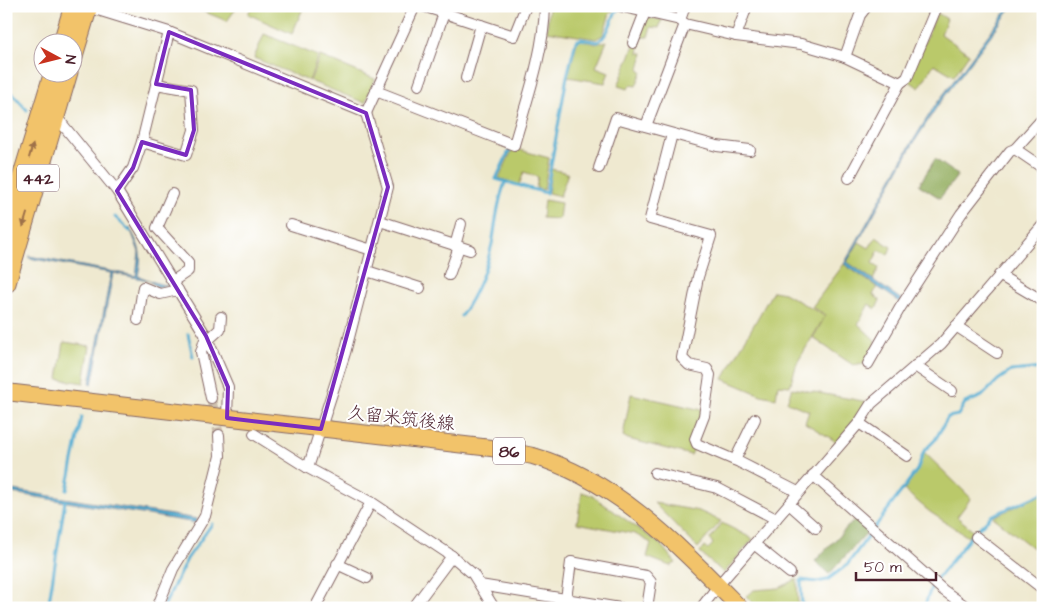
<svg xmlns="http://www.w3.org/2000/svg" width="1049" height="614" font-family="'Architects Daughter','Klee One',sans-serif">
<rect width="100%" height="100%" fill="#fff"/>
<filter id="ink" filterUnits="userSpaceOnUse"><feTurbulence type="fractalNoise" baseFrequency=".02" numOctaves="2"/><feDisplacementMap in="SourceGraphic" scale="10" xChannelSelector="R" yChannelSelector="G"/><feConvolveMatrix kernelMatrix="1 2 1 2 8 2 1 2 1" color-interpolation-filters="sRGB"/></filter>
<filter id="wash" filterUnits="userSpaceOnUse"><feTurbulence type="fractalNoise" baseFrequency=".0096" numOctaves="4" result="noise"/><feDisplacementMap in="SourceGraphic" scale="20" xChannelSelector="R" yChannelSelector="G"/><feGaussianBlur stdDeviation="1.12" result="paint"/><feColorMatrix in="noise" values="0 0 0 0 0 0 0 0 0 0 0 0 0 0 0 0 0 1.4 0 .05"/><feComposite in="paint" operator="in"/></filter>
<g filter="url(#wash)">
<rect width="100%" height="100%" fill="#efe9d0"/>
<g fill="#bac96b" stroke="#82744b">
<polygon points="190,6 238,6 227,21"/>
<polygon points="252,6 300,7 304,6 292,34 248,14"/>
<polygon points="549,6 606,6 614,10 610,13 603,35 596,39 547,31"/>
<polygon points="937,13 947,19 941,34 969,54 954,76 934,64 919,88 908,80"/>
<polygon points="645,17 662,20 659,28 651,27 648,37 641,37 638,53 643,53 639,69 642,72 636,86 630,85 628,89 618,86"/>
<polygon points="264,34 318,56 309,81 254,58"/>
<polygon points="582,40 596,44 607,41 596,67 609,72 605,83 568,77 577,42"/>
<polygon points="320,56 375,79 365,103 310,81"/>
<polygon points="513,148 549,158 544,190 536,188 538,177 524,172 519,185 499,178"/>
<polygon points="551,169 568,173 560,196 548,193"/>
<polygon points="544,200 561,203 559,219 542,218"/>
<polygon points="876,237 891,247 888,255 879,250 872,263 879,268 873,280 847,262 859,242 869,248"/>
<polygon points="844,264 877,287 873,295 880,300 876,309 869,304 858,324 875,340 875,345 864,363 853,365 813,338 826,315 812,307"/>
<polygon points="773,291 784,293 825,316 797,363 790,386 778,385 776,398 761,395 723,379"/>
<polygon points="64,342 90,346 84,383 58,379"/>
<polygon points="792,388 868,402 837,442 805,423 809,411 787,402"/>
<polygon points="631,394 702,410 695,446 691,455 628,439 623,436"/>
<polygon points="924,452 971,498 957,517 973,530 968,537 930,512 904,490 917,471"/>
<polygon points="582,492 591,495 660,544 676,563 670,566 647,557 651,543 635,534 577,523"/>
<polygon points="1043,494 1043,556 993,517"/>
<polygon points="654,503 699,511 721,521 698,548"/>
<polygon points="722,523 753,539 724,573 700,553 704,547 708,549 713,544 710,539"/>
<polygon points="797,579 798,608 758,608 746,596 754,590 779,588"/>
</g>
<g fill="#93ad5f" stroke="#6e6645">
<polygon points="935,159 958,175 940,198 919,185"/>
<polygon points="857,517 870,529 829,574 815,561"/>
</g>
<g fill="#54add2" stroke="#4f667e">
<polygon points="1010,6 1013,6 938,105 913,144 847,262 902,300 900,302 844,264 911,144 934,107"/>
<path d="M 130,228 C 140,248 143,253 138,276 C 149,279 157,285 167,285 L 158,287 L 148,280 L 113,273 L 92,384 L 90,384 L 111,273 L 29,258 L 29,256 L 136,276 L 139,252 Z"/>
<polygon points="6,489 197,519 197,523 6,492"/>
</g>
<g fill="none" stroke-linecap="round" stroke-linejoin="round">
<g stroke="#54add2" stroke-width="3">
<polyline points="6,86 27,110"/>
<path d="M 511,147 L 496,179 L 546,193 L 567,76 L 576,41 L 581,39 L 598,42 C 610,34 610,20 618,9"/>
<polyline points="6,174 7,174"/>
<polyline points="115,217 130,231"/>
<path d="M 461,316 C 476,294 486,270 492,244 C 496,224 497,202 505,183"/>
<polyline points="188,334 193,357"/>
<polyline points="67,490 82,417"/>
<polyline points="936,580 973,534 991,516 1043,493"/>
<polyline points="48,608 65,501"/>
<polyline points="163,608 187,559 212,524"/>
<polyline points="802,608 801,580 817,582 827,580 847,565 917,470 924,451 935,440 948,417 958,415 965,403 982,396 998,380 1011,371 1043,368"/>
<polyline points="924,608 932,585"/>
</g>
</g>
</g>
<g filter="url(#ink)">
<g fill="none" stroke-linecap="round" stroke-linejoin="round">
<polyline stroke="#cec1af" stroke-width="10" stroke-dasharray="10 5" stroke-linecap="butt" points="211,398 219,435"/>
<g stroke="#846665" stroke-width="12">
<g id="street">
<polyline points="423,6 514,36 526,6"/>
<polyline points="619,6 680,20 685,24 736,36 801,44 845,57 860,15 867,6"/>
<polyline points="88,7 169,32 366,113 388,187 345,353 308,468"/>
<polyline points="680,20 685,6"/>
<polyline points="736,36 747,6"/>
<polyline points="633,43 645,12"/>
<polyline points="845,57 900,83 849,178"/>
<polyline points="466,78 481,25"/>
<polyline points="900,83 907,78 937,6"/>
<polyline points="419,85 444,13"/>
<path d="M 376,91 L 514,145 C 527,99 544,53 545,6"/>
<polyline points="366,113 415,6"/>
<polyline points="54,114 117,191 206,336 228,387 227,418"/>
<polyline points="646,126 685,24"/>
<polyline points="672,134 650,219 711,236 698,277 682,358 689,365 707,369 710,375 704,416 695,439 697,444 739,462 798,492"/>
<polyline points="142,142 186,155 194,130 191,90 156,84"/>
<polyline points="1015,149 1043,118"/>
<polyline points="599,168 616,118 717,146 750,150"/>
<polyline points="117,191 133,168 142,142 169,32"/>
<polyline points="172,194 157,228 188,262 188,271 173,281"/>
<polyline points="380,221 470,250"/>
<polyline points="291,225 372,250"/>
<polyline points="455,246 461,224"/>
<polyline points="367,271 420,288"/>
<polyline points="449,275 459,247"/>
<polyline points="999,275 1043,301"/>
<polyline points="138,320 143,287 160,294 178,290"/>
<polyline points="956,326 997,353"/>
<polyline points="206,336 201,352 211,398"/>
<polyline points="208,340 220,329 221,317"/>
<polyline points="868,364 900,308 961,214 1010,151 1015,149 1043,168"/>
<polyline points="915,366 952,391"/>
<polyline points="859,423 907,456"/>
<polyline points="254,434 308,468 371,502 452,556 473,574 494,608"/>
<polyline points="735,460 755,419"/>
<polyline points="655,473 717,488 776,519"/>
<polyline points="813,475 943,590 968,608"/>
<polyline points="789,504 816,528"/>
<polyline points="976,537 1043,589"/>
<polyline points="754,544 790,573"/>
<polyline points="337,564 367,578"/>
<polyline points="480,585 620,608"/>
<polyline points="566,599 571,562 646,576 651,582 647,608"/>
<polyline points="157,608 173,569 205,516 220,456 219,435"/>
<polyline points="315,608 371,502"/>
<polyline points="413,608 452,556"/>
<polyline points="701,608 722,581 859,423 871,404 941,344 1043,225"/>
</g>
</g>
<g stroke="#846665" stroke-width="18">
<path id="primary" d="M 6,392 L 491,448 C 505,451 519,453 533,456 C 617,480 680,547 740,608"/>
</g>
<g stroke="#846665" stroke-width="21">
<g id="highway">
<polyline points="63,42 74,6"/>
<polyline points="72,59 88,6"/>
<polyline points="6,231 54,72"/>
<polyline points="6,283 68,72"/>
</g>
</g>
<use href="#street" stroke="#fff" stroke-width="10"/>
<use href="#primary" stroke="#f2c36a" stroke-width="16"/>
<use href="#highway" stroke="#f2c36a" stroke-width="19"/>
</g>
<defs><path id="oneway-solid" d="M-6-.8H1V-3.2L6.5 0L1 3.2V.8H-6Z" transform="scale(1.25)"/></defs>
<g fill="#9e714a">
<use href="#oneway-solid" transform="translate(31 151) rotate(-74)"/>
<use href="#oneway-solid" transform="translate(25 220) rotate(107)"/>
</g>
</g>
<path fill="none" stroke="#7b2cbf" stroke-width="4" stroke-linejoin="round" d="M 169,32 L 366,113 L 388,187 L 321,429 L 227,418 L 228,387 L 206,336 L 117,191 L 133,168 L 142,142 L 186,155 L 194,130 L 191,90 L 156,84 Z"/>
<g text-anchor="middle" stroke-width="4" stroke-linejoin="round" paint-order="stroke">
<g fill="#fff" stroke="#80626b" stroke-width="1">
<rect x="17" y="164.5" width="42" height="27" rx="4"/>
<rect x="493" y="437.5" width="32" height="27" rx="4"/>
</g>
<g font-size="16" font-weight="bold" fill="#4a1f2b">
<text x="38" y="184">442</text>
<text x="509" y="457">86</text>
</g>
<g font-size="18" fill="#4a1f2b" stroke="#fff">
<text transform="translate(401 418) rotate(6)" y="6">久留米筑後線</text>
</g>
</g>
<rect width="1049" height="614" fill="none" stroke="#fff" stroke-width="25"/>
<g transform="translate(58 58) rotate(97)"><circle r="24" fill="#ffffff" stroke="#b7a5aa"/>
<path d="M0-4L9 19L0 12L-9 19Z" fill="#c8321e"/>
<text y="-8" font-size="14" font-weight="bold" text-anchor="middle" fill="#4a1f2b">N</text>
</g>
<path d="M856 572v8h80v-8" fill="none" stroke="#4a1f2b" stroke-width="2.5"/>
<text x="864" y="572" font-size="15" fill="#4a1f2b" stroke="#ffffff" stroke-width="4" paint-order="stroke">50 m</text>
</svg>
